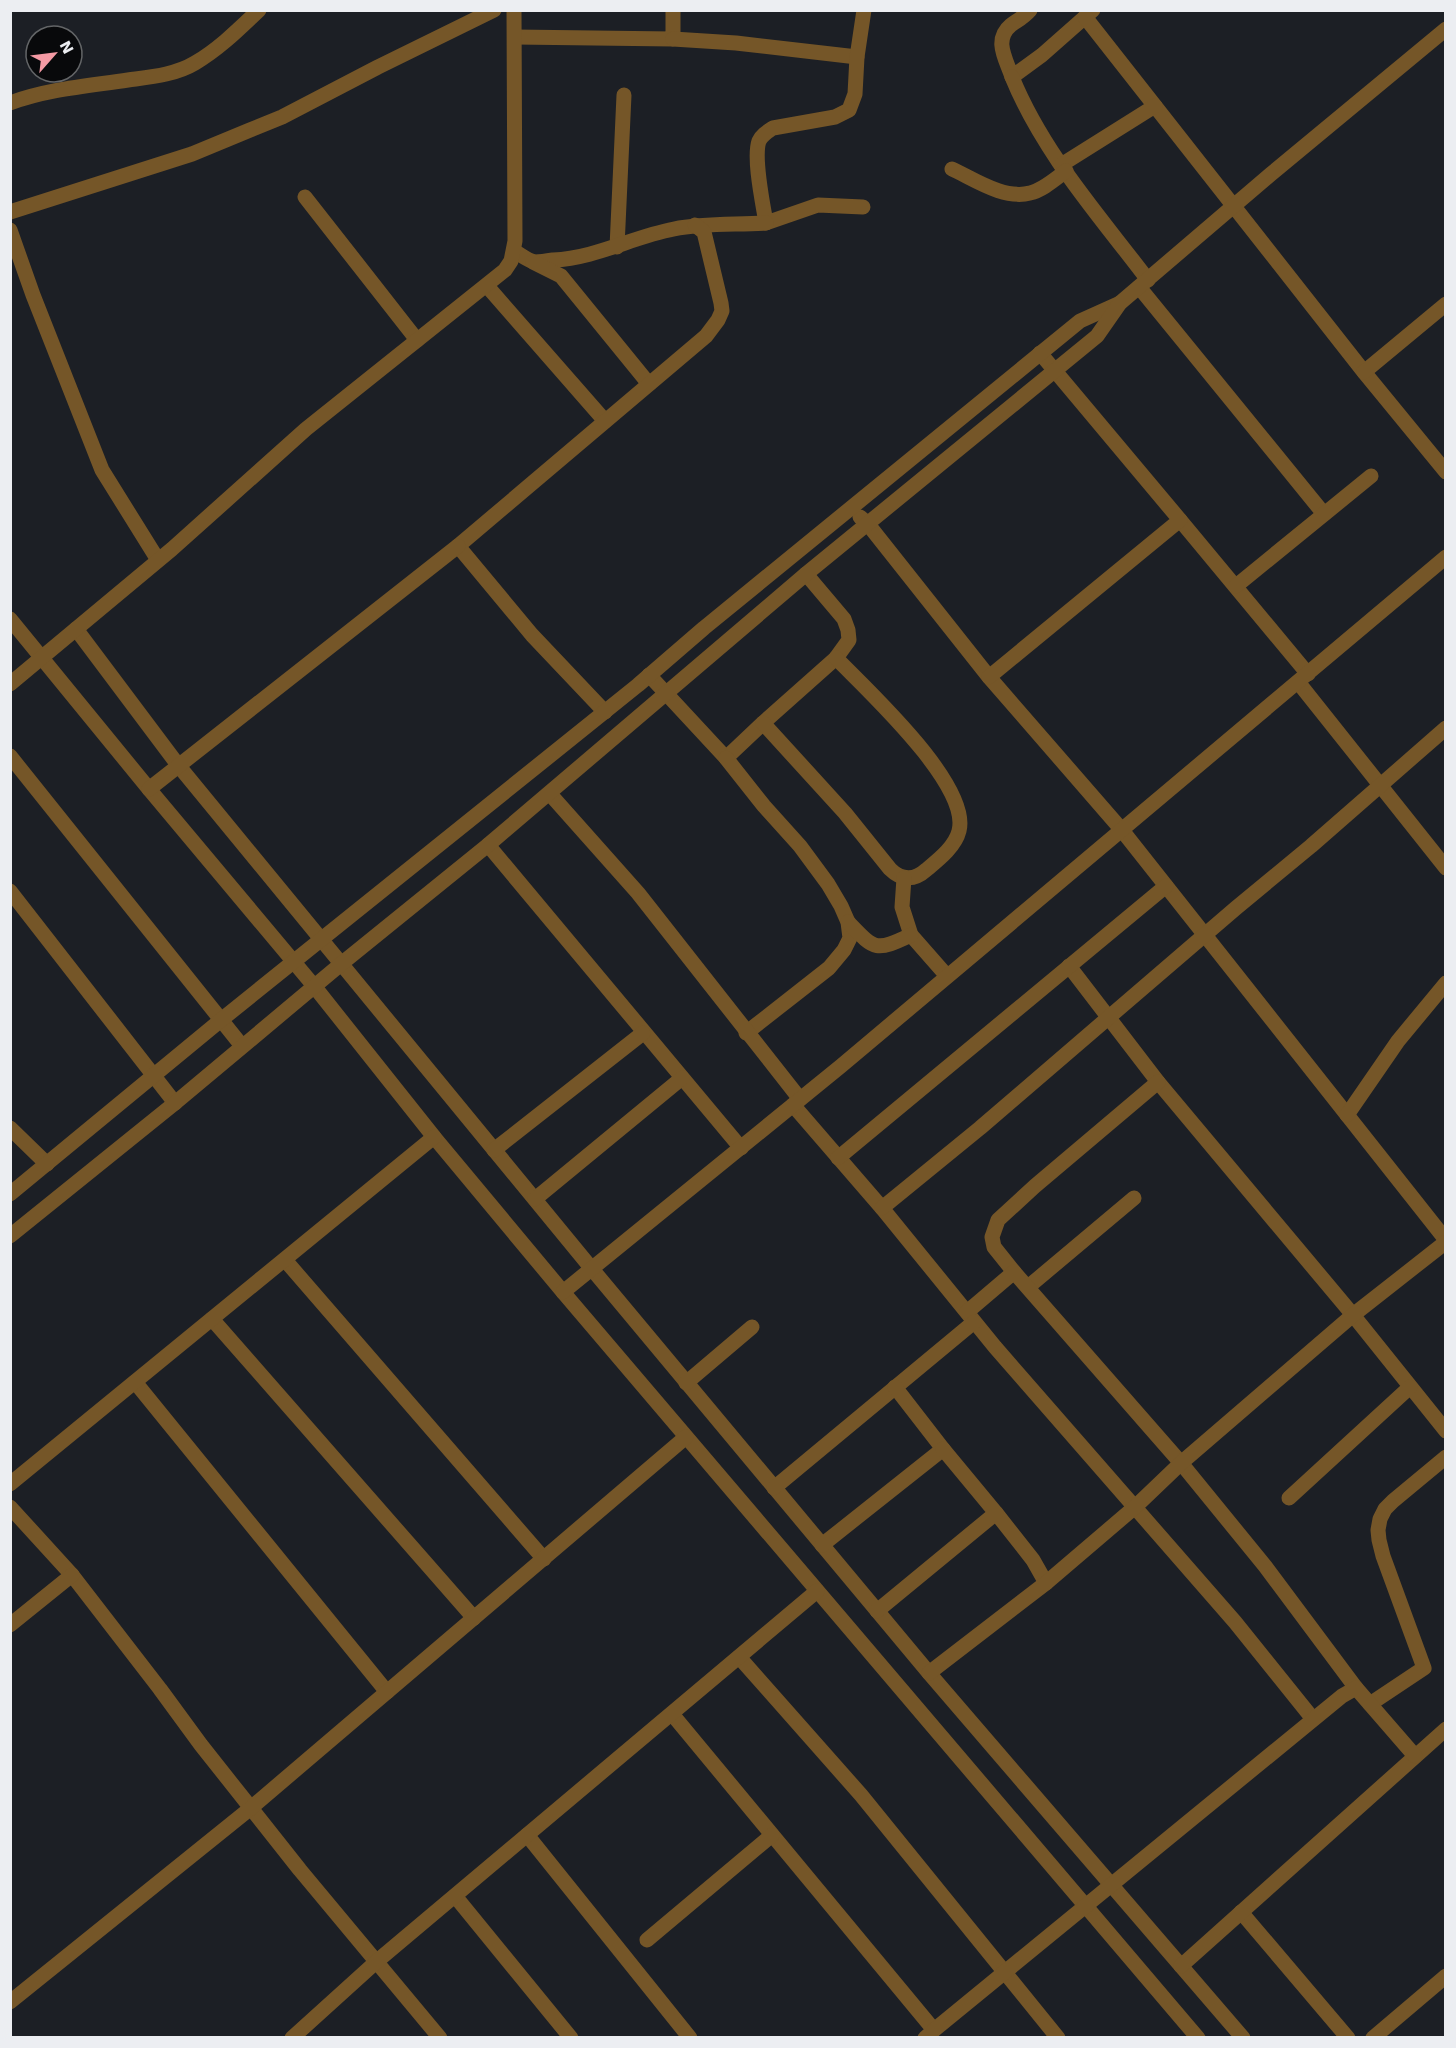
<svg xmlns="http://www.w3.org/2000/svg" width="1456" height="2048" font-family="'Work Sans',sans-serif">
<rect width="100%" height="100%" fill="#1c1f25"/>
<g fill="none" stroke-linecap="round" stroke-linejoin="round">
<g stroke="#755628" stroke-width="15">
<path d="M 1030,10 C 1024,17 1018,20 1011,25 C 993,40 1006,59 1012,77 L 1042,55 L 1093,10"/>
<polyline points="1085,17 1364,372 1446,472"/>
<polyline points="515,37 673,39 673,10"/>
<polyline points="673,39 736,43 857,57"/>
<path d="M 1012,77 C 1043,153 1099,215 1148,280"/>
<path d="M 10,103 C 48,89 88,86 128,80 C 150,77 175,75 195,63 C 219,49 239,29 259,10"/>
<polyline points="1061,165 1155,106"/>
<path d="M 952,169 C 974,179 1004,200 1030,193 C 1043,190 1055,179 1066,171"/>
<polyline points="305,197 417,340"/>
<path d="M 863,207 L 818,205 L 766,223 C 763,204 753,158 759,141 C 762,135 767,132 773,128 L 835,117 L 849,110 L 855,94 L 857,57 L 864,10"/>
<polyline points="10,212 192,154 250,130 282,117 378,67 494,10"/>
<polyline points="10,230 33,295 102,470 158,560"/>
<polyline points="617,247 624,95"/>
<path d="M 514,251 C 520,254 528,261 535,262 C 540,262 547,261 553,260 C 596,258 632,237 674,229 C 704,223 735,225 766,223"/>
<polyline points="533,262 561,276 649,384"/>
<polyline points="487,286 605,421"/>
<polyline points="1139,287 1324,514"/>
<polyline points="1364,372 1446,304"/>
<polyline points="860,517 867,523 989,677 1121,829 1446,1240"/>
<polyline points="1180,520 1308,674"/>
<polyline points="1236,586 1371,476"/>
<polyline points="10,619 149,789 314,986 434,1137 563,1292 1198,2038"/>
<polyline points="76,629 178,765 592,1269 929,1673 1243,2038"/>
<polyline points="649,675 726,758 763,723 836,658 849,640 848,630 844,619 806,574"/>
<polyline points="989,677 1180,520 1040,353"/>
<polyline points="1298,682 1446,868"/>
<polyline points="10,684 172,549 306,429 505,270 511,261 515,241 514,10"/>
<polyline points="605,712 532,635 458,546 706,336 718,320 722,311 721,303 704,232 695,225"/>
<path d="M 763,723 L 845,813 L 890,869 C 901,880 914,881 926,870 C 938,860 955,847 959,831 C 971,785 867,690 836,658"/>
<polyline points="10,756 242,1046"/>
<polyline points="726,758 764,806 800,846 828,884 841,906 848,922 850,938 844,950 829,968 746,1033"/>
<polyline points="149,789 458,546"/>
<polyline points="550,794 638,893 800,1099"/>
<polyline points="488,845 741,1148"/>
<polyline points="904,878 902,907 911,935 947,976"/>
<polyline points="10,891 175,1103"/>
<path d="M 848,922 C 875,950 875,952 911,935"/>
<polyline points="1069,966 1158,1082 1353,1315 1446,1431"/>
<polyline points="793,1105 882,1208 995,1347 1235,1622 1313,1719"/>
<polyline points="1347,1115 1398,1041 1446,983"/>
<polyline points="10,1128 47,1164"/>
<polyline points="494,1150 643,1033"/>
<polyline points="838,1158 1166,886"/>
<polyline points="10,1194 221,1020 638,685 704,628 1080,321 1120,303"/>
<polyline points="535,1199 682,1078"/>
<polyline points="882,1208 980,1128 1236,908 1311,846 1446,728"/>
<polyline points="10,1236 175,1103 341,964 488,845 806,574 1097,336 1120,303 1271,174 1446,29"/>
<polyline points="285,1260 544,1559"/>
<polyline points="1014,1272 994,1247 992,1237 998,1220 1035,1186 1158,1082"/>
<polyline points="1028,1287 1134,1198"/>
<polyline points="563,1292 841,1066 1446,557"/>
<polyline points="967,1312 1014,1272 1181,1463 1265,1566 1356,1688"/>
<polyline points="212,1319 474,1618"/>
<polyline points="135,1382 387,1692"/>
<polyline points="686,1383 752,1327"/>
<polyline points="10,1484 434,1137"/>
<polyline points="774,1488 974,1322"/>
<polyline points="1289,1498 1410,1387"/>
<polyline points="10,1507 72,1575 160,1689 201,1745 300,1870 440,2038"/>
<polyline points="996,1513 1033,1560 1046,1583"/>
<polyline points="822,1545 943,1449 895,1387"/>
<polyline points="877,1611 996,1513 943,1449"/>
<polyline points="10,1625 72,1575"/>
<polyline points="739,1657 861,1795 1058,2038"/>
<polyline points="929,1673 1046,1583 1135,1507 1181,1463 1353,1315 1446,1242"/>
<polyline points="1370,1704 1424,1668 1383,1556 1379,1540 1378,1530 1380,1519 1385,1509 1393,1501 1446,1457"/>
<polyline points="672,1714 934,2030 925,2038"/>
<polyline points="527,1835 690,2038"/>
<polyline points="455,1896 571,2038"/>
<polyline points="1241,1912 1348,2038"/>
<polyline points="647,1940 772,1835"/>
<polyline points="1181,1966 1446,1729"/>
<polyline points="10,2002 252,1807 686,1437"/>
<polyline points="934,2030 1342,1696 1356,1688 1415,1756"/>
<polyline points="292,2038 376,1962 817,1591"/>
<polyline points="1373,2038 1446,1976"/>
</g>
</g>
<rect width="1456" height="2048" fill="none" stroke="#eceef2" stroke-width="24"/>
<g transform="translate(54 54) rotate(62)"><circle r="28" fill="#08090b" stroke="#636567" stroke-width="1.5"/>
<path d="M0-4.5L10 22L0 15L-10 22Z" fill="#f49aa4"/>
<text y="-9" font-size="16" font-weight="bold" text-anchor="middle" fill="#eceef2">N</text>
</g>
</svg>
